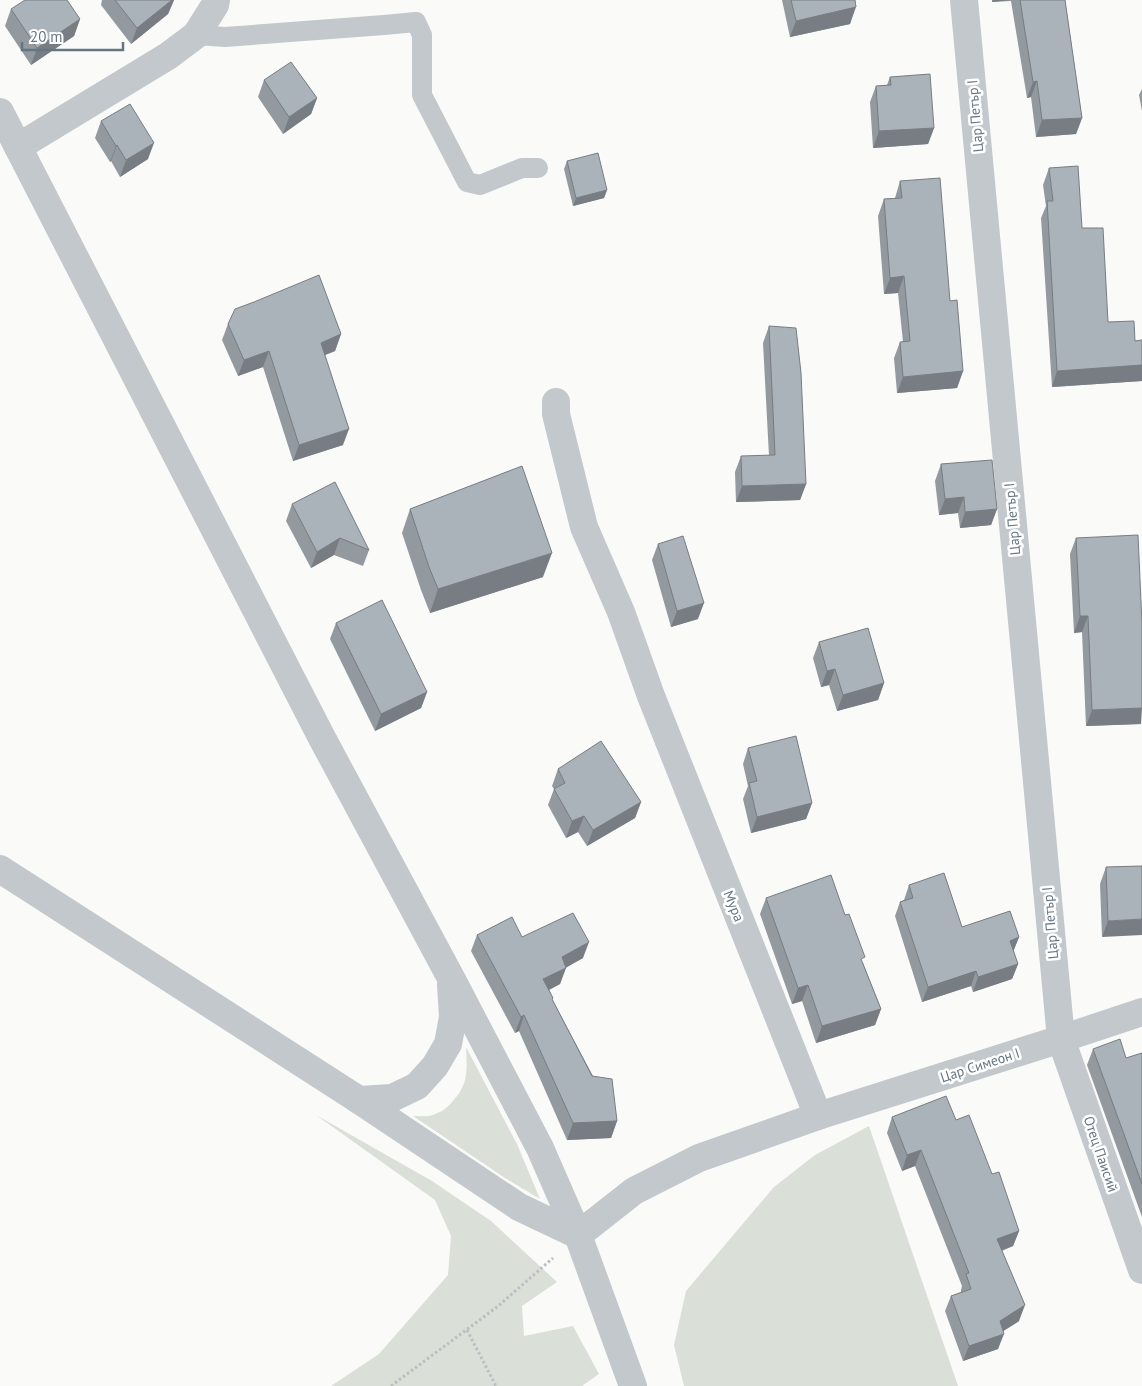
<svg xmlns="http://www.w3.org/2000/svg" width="1142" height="1386" font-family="'PT Sans',sans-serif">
<rect width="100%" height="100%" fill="#fafaf8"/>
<g fill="#dadfd7">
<path d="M 466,1047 L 517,1144 L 540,1199 L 505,1178 L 413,1116 C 420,1116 427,1117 433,1115 C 441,1112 447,1108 452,1102 C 469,1084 467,1070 466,1047 Z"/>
<polygon points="316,1115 432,1181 491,1221 557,1282 522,1306 524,1336 573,1326 599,1374 582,1386 331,1386 379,1354 448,1275 451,1236 435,1200"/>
<polygon points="869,1126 958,1386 684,1386 674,1345 686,1291 774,1187 815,1155"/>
</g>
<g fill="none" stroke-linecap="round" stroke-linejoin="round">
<g stroke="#bbbfc2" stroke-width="3" stroke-dasharray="2.5 2.5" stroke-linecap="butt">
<polyline points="467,1330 496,1386"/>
<polyline points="391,1386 497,1307 553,1258"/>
</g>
<polyline stroke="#c3c8cc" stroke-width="20" points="196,35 225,37 384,25 416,22 422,35 422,95 467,182 480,185 522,168 538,168"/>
<g stroke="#c3c8cc" stroke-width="28">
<polyline points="964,0 1061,1039 1142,1270"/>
<polyline points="0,112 322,738 451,978 540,1148 578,1235"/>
<polyline points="18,147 168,56 196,35 215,5 216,0"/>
<polyline points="556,402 556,414 584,527 621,612 651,696 818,1116"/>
<polyline points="0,869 359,1100 519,1207 578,1235"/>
<polyline points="359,1100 392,1098 417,1086 435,1066 448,1044 453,1017 451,984"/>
<polyline points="578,1235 634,1191 699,1158 818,1116 1061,1039 1142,1012"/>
</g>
<polyline stroke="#c3c8cc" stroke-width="28" points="578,1235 633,1386"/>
</g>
<g fill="#929a9f">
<polygon points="102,0 174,0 168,14 131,44 101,5"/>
<polygon points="782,0 855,0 850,24 790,37"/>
<polygon points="992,0 1065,0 1082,118 1076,134 1036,137 1031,97 1027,98 1011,1 992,2"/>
<polygon points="11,9 80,19 74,36 31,65 5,26"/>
<polygon points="890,77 934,128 928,144 873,148 870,102 876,86 887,85"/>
<polygon points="264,80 317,98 311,114 283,134 258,97"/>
<polygon points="1142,89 1142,111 1139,95"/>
<polygon points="101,121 148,159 120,177 111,161 110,162 95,138"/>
<polygon points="567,161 607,190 604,198 573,206 564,169"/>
<polygon points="1049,168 1082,228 1108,322 1135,341 1142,340 1142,381 1052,387 1041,218 1046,206 1043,185"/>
<polygon points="900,181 950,301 963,371 957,388 897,393 894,358 900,342 903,342 898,293 884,294 878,216 884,199 895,198"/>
<polygon points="254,302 341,334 335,351 325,355 343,445 293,461 263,367 238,376 222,340 228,324"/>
<polygon points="769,326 806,484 800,500 736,502 735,472 741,456 769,456 763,343"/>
<polygon points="941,464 997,509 991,525 960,528 958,513 939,515 935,481"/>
<polygon points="292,504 369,550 363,566 334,555 311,568 286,521"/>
<polygon points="410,509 543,577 430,613 421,590 402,533"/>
<polygon points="1076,538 1142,624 1141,724 1086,726 1082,632 1074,633 1070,554"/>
<polygon points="658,544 698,619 671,627 652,560"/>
<polygon points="336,623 427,692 421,708 375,731 330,639"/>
<polygon points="819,642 884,683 878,700 837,711 829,685 821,687 813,658"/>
<polygon points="748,748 812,803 806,819 751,833 743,799 748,786 743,764"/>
<polygon points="558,769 641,802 635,818 587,846 578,832 566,838 548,805 554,789 552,786"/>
<polygon points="1142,866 1102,937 1100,884 1106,867"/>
<polygon points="909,885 962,927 1019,937 1013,952 1018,964 1012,979 973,992 971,986 922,1002 895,916 900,902 904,900"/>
<polygon points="766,898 863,963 881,1009 875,1025 816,1043 802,1001 792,1004 760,914"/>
<polygon points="477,935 522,937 583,958 566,967 560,984 549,990 553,998 552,999 617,1121 611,1138 567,1140 519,1031 515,1033 471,951"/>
<polygon points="1093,1049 1126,1058 1142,1053 1142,1217 1087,1065"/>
<polygon points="892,1117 956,1120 992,1174 1019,1231 1013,1246 1002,1251 1019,1321 1003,1331 998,1349 963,1361 945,1311 951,1296 961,1292 961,1290 962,1286 915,1166 902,1171 887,1133"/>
</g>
<g fill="#777d82">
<polygon points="172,0 174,0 168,14 131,44 137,28"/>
<polygon points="993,0 1011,0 992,2"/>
<polygon points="856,7 850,24 790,37 796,21"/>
<polygon points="80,19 74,36 31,65 37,48"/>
<polygon points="1037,81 1031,97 1027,98 1033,82"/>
<polygon points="317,98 311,114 283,134 289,117"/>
<polygon points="1082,118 1076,134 1036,137 1042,120"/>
<polygon points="934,128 928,144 873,148 879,131"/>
<polygon points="154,143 148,159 120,177 126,160"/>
<polygon points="117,145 111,161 110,162 116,146"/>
<polygon points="607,190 604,198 573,206 576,198"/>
<polygon points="904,276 898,293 884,294 890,278"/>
<polygon points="341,334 335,351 315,359 321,343"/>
<polygon points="269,351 263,367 238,376 244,360"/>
<polygon points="1142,365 1142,381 1052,387 1057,371"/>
<polygon points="963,371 957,388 897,393 903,377"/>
<polygon points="349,429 343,445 293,461 299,445"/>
<polygon points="806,484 800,500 736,502 742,486"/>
<polygon points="964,497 958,513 939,515 945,499"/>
<polygon points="997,509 991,525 960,528 965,512"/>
<polygon points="340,538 334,555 311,568 317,552"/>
<polygon points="552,553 543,577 430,613 438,589"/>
<polygon points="704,603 698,619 671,627 677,611"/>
<polygon points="1080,616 1088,616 1082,632 1074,633"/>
<polygon points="835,669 829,685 821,687 827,671"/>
<polygon points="884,683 878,700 837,711 843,695"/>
<polygon points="427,692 421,708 375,731 381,714"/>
<polygon points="1142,708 1141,724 1086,726 1092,710"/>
<polygon points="641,802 635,818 587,846 593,830"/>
<polygon points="812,803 806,819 751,833 757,817"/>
<polygon points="584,816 578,832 566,838 572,821"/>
<polygon points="1142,919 1142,935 1102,937 1108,921"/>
<polygon points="1019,937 1013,952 1010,941"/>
<polygon points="589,942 583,958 562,970 566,968 560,984 537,996 543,979 562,957"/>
<polygon points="1018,964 1012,979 973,992 978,977"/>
<polygon points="976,971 971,986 922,1002 928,987"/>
<polygon points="808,985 802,1001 792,1004 798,988"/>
<polygon points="881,1009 875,1025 816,1043 822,1026"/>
<polygon points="524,1015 519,1031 515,1033 521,1017"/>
<polygon points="617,1121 611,1138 567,1140 573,1123"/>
<polygon points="921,1150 915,1166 902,1171 907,1155"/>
<polygon points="1019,1231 1013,1246 991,1254 997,1239"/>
<polygon points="1025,1305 1019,1321 994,1337 1000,1321"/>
<polygon points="1004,1334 998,1349 963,1361 969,1346"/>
</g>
<g fill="#aab3b9" stroke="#777d82">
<polygon points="25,0 67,0 80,19 37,48 11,9"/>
<polygon points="115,0 172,0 137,28"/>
<polygon points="791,0 855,0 856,7 796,21"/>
<polygon points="1020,0 1065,0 1082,118 1042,120 1037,81 1033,82"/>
<polygon points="291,62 317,98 289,117 264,80"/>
<polygon points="930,74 934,128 879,131 876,86 891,85 890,77"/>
<polygon points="130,104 154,143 126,160 117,145 116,146 101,121"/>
<polygon points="598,153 607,190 576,198 567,161"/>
<polygon points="1078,166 1082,228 1103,228 1108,322 1134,321 1135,341 1142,340 1142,365 1057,371 1047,201 1053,201 1049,168"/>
<polygon points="940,178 950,301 957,300 963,371 903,377 900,342 910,341 904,276 890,278 884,199 902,198 900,181"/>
<polygon points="319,275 341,334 321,343 349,429 299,445 269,351 244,360 228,324 235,309 254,302"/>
<polygon points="769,326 796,328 801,373 806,484 742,486 741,456 775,455"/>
<polygon points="992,460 997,509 965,512 964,497 945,499 941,464"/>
<polygon points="522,466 552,553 438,589 429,567 410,509"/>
<polygon points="335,482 369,550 340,538 317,552 292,504"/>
<polygon points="1138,535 1142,624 1142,708 1092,710 1088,616 1080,616 1076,538"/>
<polygon points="683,536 704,603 677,611 658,544"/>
<polygon points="382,600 427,692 381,714 336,623"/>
<polygon points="868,628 884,683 843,695 835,669 827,671 819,642"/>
<polygon points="796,736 812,803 757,817 749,783 757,781 748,748"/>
<polygon points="601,741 641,802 593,830 584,816 572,821 554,789 565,783 558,769"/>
<polygon points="1142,866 1142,919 1108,921 1106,867"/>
<polygon points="944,873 962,927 1010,911 1019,937 1010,941 1018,964 978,977 976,971 928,987 900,902 913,898 909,885"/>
<polygon points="831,875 845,915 849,914 865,957 861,959 881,1009 822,1026 808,985 798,988 766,898"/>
<polygon points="573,913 589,942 562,957 566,968 543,979 553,998 552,999 592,1076 612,1079 617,1121 573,1123 524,1015 521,1017 477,935 512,917 522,937"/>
<polygon points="1120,1039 1126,1058 1142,1053 1142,1184 1093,1049"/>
<polygon points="946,1096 956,1120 969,1115 992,1174 999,1172 1019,1231 997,1239 1025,1305 1000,1321 1004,1334 969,1346 951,1296 971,1289 966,1274 969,1273 921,1150 907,1155 892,1117"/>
</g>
<g text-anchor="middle" stroke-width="5" stroke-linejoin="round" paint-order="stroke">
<g font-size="14" fill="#657683" stroke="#fff">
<text transform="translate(975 116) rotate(-95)" y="5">Цар Петър I</text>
<text transform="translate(1012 519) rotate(-95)" y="5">Цар Петър I</text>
<text transform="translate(734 906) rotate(68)" y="5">Мура</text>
<text transform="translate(1050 923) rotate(-95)" y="5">Цар Петър I</text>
<text transform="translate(980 1065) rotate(-18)" y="5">Цар Симеон I</text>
<text transform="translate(1101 1154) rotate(71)" y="5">Отец Паисий</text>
</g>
</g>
<path d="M22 42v8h101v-8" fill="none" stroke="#657683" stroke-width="2.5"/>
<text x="30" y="42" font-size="15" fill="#657683" stroke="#ffffff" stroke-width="4" paint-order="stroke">20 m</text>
</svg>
